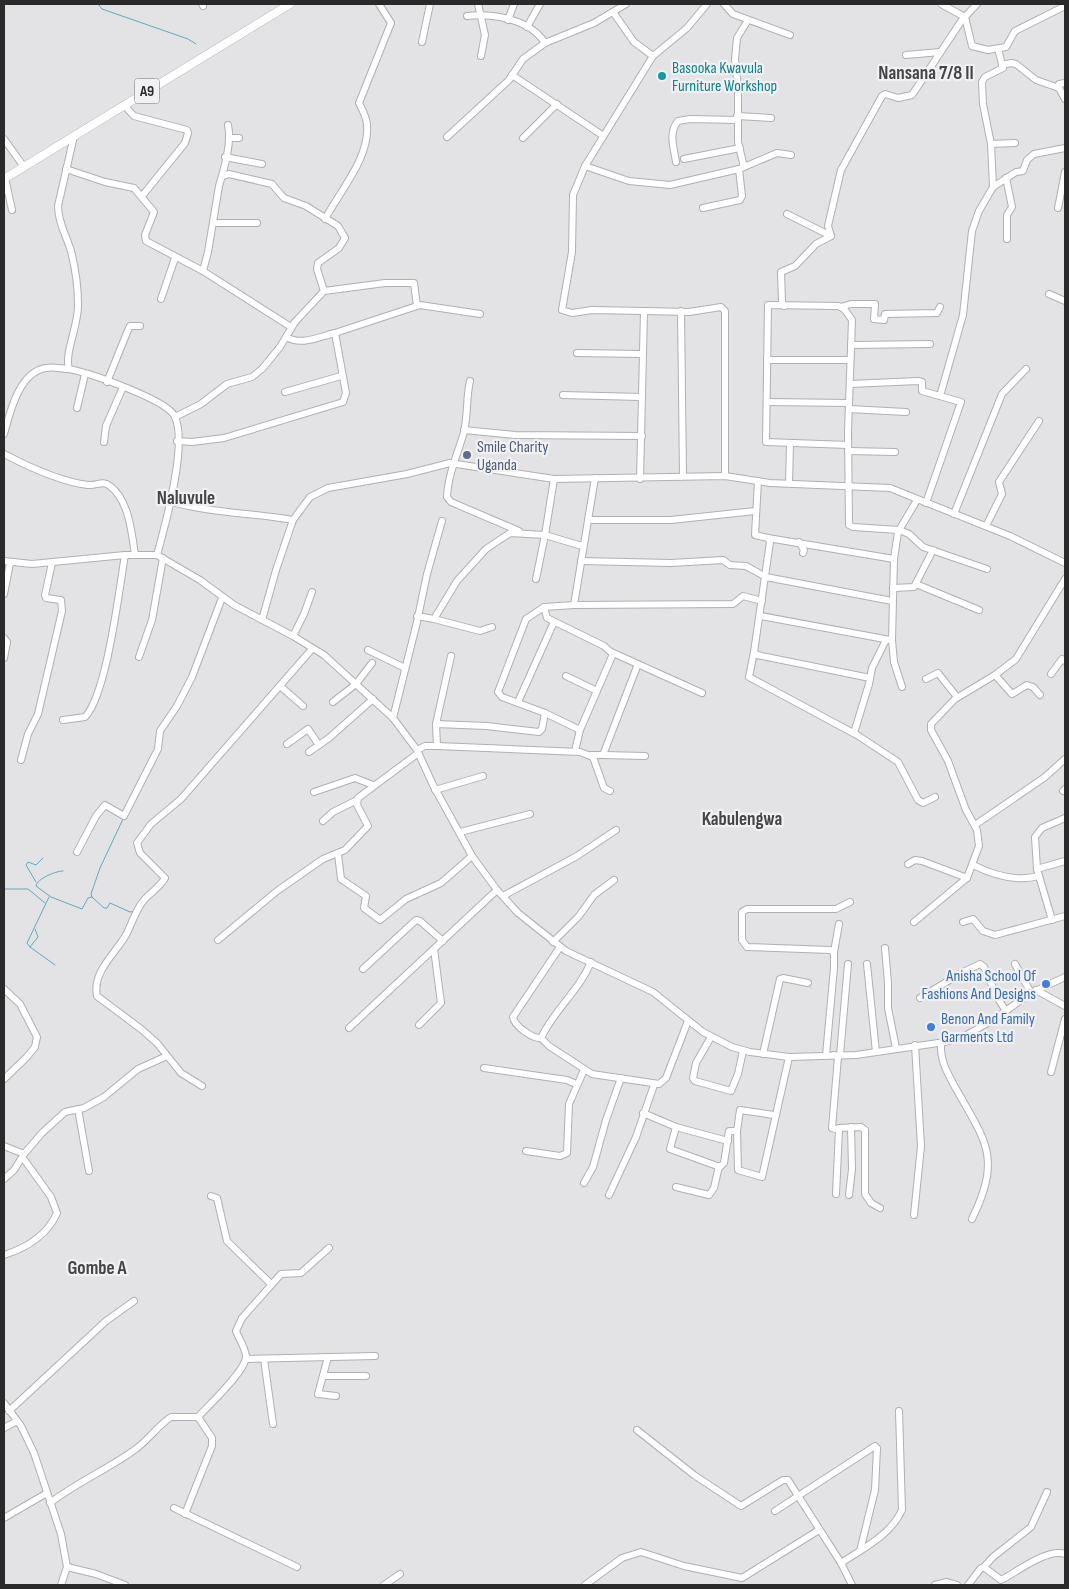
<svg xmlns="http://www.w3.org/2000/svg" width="1069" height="1589" font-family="'Sofia Sans Condensed',sans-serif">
<rect width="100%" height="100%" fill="#e3e3e6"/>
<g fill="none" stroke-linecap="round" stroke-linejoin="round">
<g stroke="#60aabd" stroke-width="1">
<polyline points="98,4 102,9 188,39 196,44"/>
<path d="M 63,871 C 55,871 37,879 36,886 L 51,897 L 82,909 L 88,898 L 92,897 L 91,894 L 100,868 L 123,819"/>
<polyline points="36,882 26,865 28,862 36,865 43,858"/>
<polyline points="4,889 28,889 45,903"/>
<polyline points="92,897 104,908 107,908 110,903 130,912 135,911"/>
<polyline points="35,929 38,937 30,947 55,965"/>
<polyline points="30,947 27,943 49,897"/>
</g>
<g stroke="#b0afb2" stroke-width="8">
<g id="minor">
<polyline points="202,4 203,6"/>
<polyline points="478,4 485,35 481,56"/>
<polyline points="724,4 733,14 790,35"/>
<polyline points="941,4 965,17 972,46 988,50 1006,47 1015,31 1065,6"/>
<polyline points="613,12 634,42 653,56"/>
<polyline points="508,20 514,4"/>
<polyline points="527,27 540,4"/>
<polyline points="422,42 430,4"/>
<polyline points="545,43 594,23 626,4"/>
<polyline points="906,55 940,52"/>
<polyline points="1002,65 1011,63 1016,64 1036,80 1059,88 1065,99"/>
<polyline points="512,75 602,135"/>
<polyline points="1059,88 1059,84 1065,83"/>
<polyline points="124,105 134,116 187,130 188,133 185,143 142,196"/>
<polyline points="737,116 771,118"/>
<path d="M 74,136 L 58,206 C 58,222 66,235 71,251 C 75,267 78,287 78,304 C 79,325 64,353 69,369 C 90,373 164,399 174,415 C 189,441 165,526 157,555"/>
<path d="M 447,137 L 509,80 L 523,59 L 545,43 C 530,19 492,13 467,16"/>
<polyline points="229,138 239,138"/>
<polyline points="523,138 557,104"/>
<polyline points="4,139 24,167"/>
<polyline points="991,144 1015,143"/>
<polyline points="225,157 262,164"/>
<polyline points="684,159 740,148"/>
<path d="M 676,162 C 674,148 668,133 678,121 L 690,119 L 737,120"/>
<polyline points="585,166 629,181 670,185 739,169 777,153 791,155"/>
<polyline points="744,167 738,142 738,89 735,59 737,38 748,20"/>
<polyline points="66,169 105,182 134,188 154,212 145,235 146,241 203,271 291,327"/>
<polyline points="5,178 12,210"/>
<polyline points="1006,178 1012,207 1007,215 1007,239"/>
<polyline points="993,187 1016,172 1023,171 1027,160 1034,154 1065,148"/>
<polyline points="703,208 740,200 742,196 739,169"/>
<polyline points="1058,208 1065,172"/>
<polyline points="787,214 831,236"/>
<path d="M 325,219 C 340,191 370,157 367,125 C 367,118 362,109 359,103 L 391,23 L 379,4"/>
<polyline points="214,223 257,223"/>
<path d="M 203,271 L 208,252 L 219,186 C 224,169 232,144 228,125"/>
<polyline points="324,291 385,283 414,283 417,306"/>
<polyline points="1049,294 1065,301"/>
<polyline points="161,299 175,258"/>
<polyline points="784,306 782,302 781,272 795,266 816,244 831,236 828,226 841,170 882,96 885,94 898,98 912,95 962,20 977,4"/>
<polyline points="841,307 851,304 875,304 874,319 884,320 885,314 937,313 940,307"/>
<polyline points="644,311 689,312 721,307 725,311 725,476"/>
<polyline points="681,311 683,476"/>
<path d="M 286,337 C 302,346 318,337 335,333"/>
<polyline points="851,345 930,344"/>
<polyline points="577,353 642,354"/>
<polyline points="767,360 850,360"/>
<path d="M 470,381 C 466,398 468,415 464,432 C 458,453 448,474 447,497 L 451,502 L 519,531"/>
<polyline points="107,382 128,330 130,326 140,326"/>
<polyline points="850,384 918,381 922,382 922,391 961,402 926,503"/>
<polyline points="285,392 341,376"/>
<polyline points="563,395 641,397"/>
<polyline points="940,396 963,315 972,231 979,211 993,187 991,144 983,104 982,82 985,77 1003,68 998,49"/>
<polyline points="767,402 849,403"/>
<polyline points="77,408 85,374"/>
<polyline points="849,409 906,412"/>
<polyline points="175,417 201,404 227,384 252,377 262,369 280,347 295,322 324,291 317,269 318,263 339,248 345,238 338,226 306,206 284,198 272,184 229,174 223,176"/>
<polyline points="464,430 515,435 642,436"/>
<path d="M 4,434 C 10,412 19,372 46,368 C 54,366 62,369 69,369"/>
<polyline points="177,441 192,442 224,438 343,402 346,393 335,333 420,305 480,314"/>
<polyline points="104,442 106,426 123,387"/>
<polyline points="848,445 766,442 768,305 839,306 845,310 852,320 848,431 849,525 853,527 899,530 909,534 923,547 987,569"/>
<polyline points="848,451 895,452"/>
<path d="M 4,454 C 27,466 62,482 88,485 C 96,486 103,480 110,486 C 129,500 132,534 135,555"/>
<polyline points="595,478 574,605 733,604 743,596 762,601"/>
<polyline points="640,479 644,311 592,310 572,313 562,310 572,252 573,195 585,166 653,56 687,28 707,4"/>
<polyline points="758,481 755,535 768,538 770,542 754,652 757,655 870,678"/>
<polyline points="789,483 790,444"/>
<path d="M 172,502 C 211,513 253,513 293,520"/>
<polyline points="954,514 1002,394 1026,369"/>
<polyline points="588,520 671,520 755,511"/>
<polyline points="986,526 1002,494 999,482 1039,421"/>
<polyline points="768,538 894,559"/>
<polyline points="799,542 804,550 803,553"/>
<polyline points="4,561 32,564 125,555 157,555 200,580 234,605 293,636 324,655 393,718 417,750 433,785 472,856 497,890 518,913 566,951 653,992 703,1032 732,1047 750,1052 789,1057 856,1055 945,1042 963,1037 993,1020 1031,993 1065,977"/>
<polyline points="581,561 671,563 723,560 730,565 746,566 766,577 892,601"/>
<polyline points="536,579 545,535 582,546"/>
<polyline points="916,584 979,610"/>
<polyline points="893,588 914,587 933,550"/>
<polyline points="4,594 10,563"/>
<polyline points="574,605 544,607 526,619 498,692 502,697 545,713 580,730"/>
<polyline points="544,607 547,618 604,646 613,654 580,730 575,751"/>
<polyline points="417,616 434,619 457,581 486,549 510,533 545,535 554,479"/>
<polyline points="761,616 890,640"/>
<polyline points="434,619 480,631 492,627"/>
<polyline points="262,620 276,570 293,520 310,497 328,488 407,474 450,463 554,479 725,476 770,483 890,488 1010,536 1065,563"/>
<polyline points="293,636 304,614 312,592"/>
<polyline points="4,638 7,642 4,658"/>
<polyline points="886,640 872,668 869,684 854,733 898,762 918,800 923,803 935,797"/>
<polyline points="368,650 405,668"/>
<polyline points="611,652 702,693"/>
<polyline points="754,652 749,677 855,734"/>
<polyline points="139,657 152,620 163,558"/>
<polyline points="1051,674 1062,659 1065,661"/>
<polyline points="995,675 1012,694 1027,685 1033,687 1040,695"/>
<polyline points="566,676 597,691"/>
<polyline points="926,679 938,673 957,697"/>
<polyline points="280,686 303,706"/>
<polyline points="902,687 894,662 892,640 894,559 898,532 917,500"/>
<polyline points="333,702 356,684 372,663"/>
<polyline points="518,702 554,622"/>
<polyline points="393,718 417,622 427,574 442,521"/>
<path d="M 63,720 L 85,717 C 107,694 119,590 125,555"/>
<polyline points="436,724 451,656"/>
<polyline points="287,744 308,729 319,745"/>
<polyline points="437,746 436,724 487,726 539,732 542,729 545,713"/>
<polyline points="417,750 425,746 437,746 580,752 593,757 604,788 610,791"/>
<polyline points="309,752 329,738 373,699"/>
<polyline points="591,755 603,755 638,664"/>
<polyline points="603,755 645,756"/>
<polyline points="21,760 28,734 38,714 62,611 61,600 46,598 45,595 52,563"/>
<polyline points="435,790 483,776"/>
<polyline points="1063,791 1065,789"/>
<polyline points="314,792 355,778 373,785"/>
<polyline points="323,821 333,812 357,800"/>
<polyline points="975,825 1045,777 1065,759"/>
<polyline points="460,832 530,814"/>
<polyline points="77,852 96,816 105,805 124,816 158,749 160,731 177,706 192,677 222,598"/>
<polyline points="338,854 341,879 366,896 364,908 380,920 406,899 441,883 472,856"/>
<polyline points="908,864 915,860 922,861 967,878"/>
<path d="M 973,865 C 993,875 1017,882 1039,876"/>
<polyline points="1037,869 1065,861"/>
<polyline points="503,896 577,856 616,830"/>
<polyline points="1052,920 1037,869 1035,837 1042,828 1065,818"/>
<polyline points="914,922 967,878 979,846 977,830 966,810 948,761 931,730 931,724 955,699 995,675 1016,659 1065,579"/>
<polyline points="963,922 973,919 983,931 995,935 1065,916"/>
<polyline points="218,940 277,891 323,859 345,850 368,826 357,805 358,798 417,754"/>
<polyline points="553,942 579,916 594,895 614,880"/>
<polyline points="885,948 888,983 888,1008 896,1048"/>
<polyline points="834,952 839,924"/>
<path d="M 591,962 C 579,991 554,1010 541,1038 L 549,1046 L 592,1074 L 659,1084 L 666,1078 L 688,1021"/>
<polyline points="867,964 876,1052"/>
<polyline points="1015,964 1031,993"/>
<polyline points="363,969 416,920 420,921 443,941"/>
<polyline points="4,989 20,1004 37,1037 35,1047 26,1058 4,1079"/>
<polyline points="1036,990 1065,1006"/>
<polyline points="920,998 961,973 980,964 984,967 997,997 1006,1011"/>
<polyline points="419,1025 441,1003 434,949"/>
<polyline points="349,1028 497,890"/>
<polyline points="711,1037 696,1063 693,1078 695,1081 731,1091 738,1074 743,1051"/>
<path d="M 541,1038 C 533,1039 514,1026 513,1017 L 560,947"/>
<path d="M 941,1043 C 940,1061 947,1072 955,1087 C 986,1142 1002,1157 972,1219"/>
<polyline points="763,1054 780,979 783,978 808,983"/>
<polyline points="826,1055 834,968 834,952 830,950 747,947 742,940 742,912 747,909 836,909 850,902"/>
<polyline points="834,1055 838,1057 832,1128 839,1130 836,1194"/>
<polyline points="840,1055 848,964"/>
<polyline points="484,1068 567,1080 576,1084"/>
<polyline points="1051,1072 1065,1019"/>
<path d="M 202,1086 L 181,1073 L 157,1043 L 141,1029 L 97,996 C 92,972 115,954 126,935 C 131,925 135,913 141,904 C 147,894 159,889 165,878 L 140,853 L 137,843 L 151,824 L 181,799 L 312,649"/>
<polyline points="78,1109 89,1171"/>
<polyline points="643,1113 676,1127 670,1149 720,1167 724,1163 729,1131 737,1131 740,1110 774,1115"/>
<polyline points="676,1127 728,1141"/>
<polyline points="839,1128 861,1127 865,1130 865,1194 871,1203 880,1208"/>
<polyline points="737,1131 738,1170 762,1177 789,1057"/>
<polyline points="4,1146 24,1154"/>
<polyline points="526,1151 560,1156 567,1153 569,1104 584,1070"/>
<polyline points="4,1179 14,1170 24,1154 42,1133 65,1112 84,1108 104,1097 138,1069 167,1056"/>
<polyline points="584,1183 593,1167 606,1120 621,1078"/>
<polyline points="676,1187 709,1195 714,1188 719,1166"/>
<polyline points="609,1195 636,1137 654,1085"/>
<polyline points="849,1195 852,1169 851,1127"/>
<polyline points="211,1196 217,1198 227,1241 271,1284"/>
<polyline points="914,1215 921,1146 915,1045"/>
<path d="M 4,1255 C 26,1248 47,1236 57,1213 L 51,1197 L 23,1158"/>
<polyline points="328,1357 318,1394 336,1396"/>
<polyline points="246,1359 375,1356"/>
<polyline points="264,1359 273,1424"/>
<polyline points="323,1376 366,1376"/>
<polyline points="4,1403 21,1426 34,1453 61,1534 67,1567 61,1585"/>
<polyline points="9,1411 106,1321 134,1301"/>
<path d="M 198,1417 C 208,1406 247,1370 246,1356 C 245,1347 239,1339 236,1331 L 242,1318 L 281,1274 L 301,1273 L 329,1248"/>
<polyline points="4,1428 17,1421"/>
<polyline points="637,1430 694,1475 741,1506 783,1480 788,1480 841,1563 852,1585"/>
<path d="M 50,1503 C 76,1483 106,1470 133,1451 C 147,1442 157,1426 171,1417 L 198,1417"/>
<polyline points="174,1508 297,1567"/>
<polyline points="775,1511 875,1446 877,1448 875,1490 860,1551"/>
<polyline points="185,1514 212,1446 212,1438 198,1417"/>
<polyline points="4,1518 47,1493"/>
<path d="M 841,1563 C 862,1549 891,1535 902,1510 L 899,1411"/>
<polyline points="67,1567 96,1574 125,1585"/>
<polyline points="983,1568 993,1557 1031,1527 1047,1492"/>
<polyline points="384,1585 400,1574"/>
<polyline points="585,1585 622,1558 641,1552 684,1566 742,1578 819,1530"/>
<polyline points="935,1585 947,1582 957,1585"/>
<path d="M 968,1585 L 981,1568 L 985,1568 L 1001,1580 C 1017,1572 1047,1548 1065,1554"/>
</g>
</g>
<g stroke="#b0afb2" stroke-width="9">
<polyline id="major" points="4,179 290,4"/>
</g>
<use href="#minor" stroke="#fff" stroke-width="6"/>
<use href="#major" stroke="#fff" stroke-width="8"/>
</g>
<circle fill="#0f9aa8" stroke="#f1f0f3" stroke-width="2" cx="662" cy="76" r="5"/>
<circle fill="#5c6f8a" stroke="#f1f0f3" stroke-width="2" cx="467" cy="455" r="5"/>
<g fill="#3f7fe0" stroke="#f1f0f3" stroke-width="2">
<circle cx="1046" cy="984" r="5"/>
<circle cx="931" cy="1027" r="5"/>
</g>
<g text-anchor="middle" stroke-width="4.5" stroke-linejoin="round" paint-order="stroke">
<rect fill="#f1f0f3" stroke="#666567" stroke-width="1" x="134.5" y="78.5" width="25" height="25" rx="4"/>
<g font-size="15" font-weight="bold" fill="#2a2a2b">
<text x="147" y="96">A9</text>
</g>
<g font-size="16" fill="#0d838f" stroke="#f1f0f3" text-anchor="start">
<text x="672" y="73">Basooka Kwavula<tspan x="672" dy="18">Furniture Workshop</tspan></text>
</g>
<g font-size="16" fill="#4e5e75" stroke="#f1f0f3" text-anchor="start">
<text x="477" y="452">Smile Charity<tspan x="477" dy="18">Uganda</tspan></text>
</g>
<g font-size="16" fill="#366cbe" stroke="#f1f0f3" text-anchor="end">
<text x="1036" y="981">Anisha School Of<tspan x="1036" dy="18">Fashions And Designs</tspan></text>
<text x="941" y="1024" text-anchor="start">Benon And Family<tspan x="941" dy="18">Garments Ltd</tspan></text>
</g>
<g font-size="19" font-weight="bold" fill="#454447" stroke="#f1f0f3">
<text x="926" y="79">Nansana 7/8 II</text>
<text x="186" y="504">Naluvule</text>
<text x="742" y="825">Kabulengwa</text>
<text x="97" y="1274">Gombe A</text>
</g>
</g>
<rect width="1069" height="1589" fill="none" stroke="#2a2a2b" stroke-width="10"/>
</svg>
